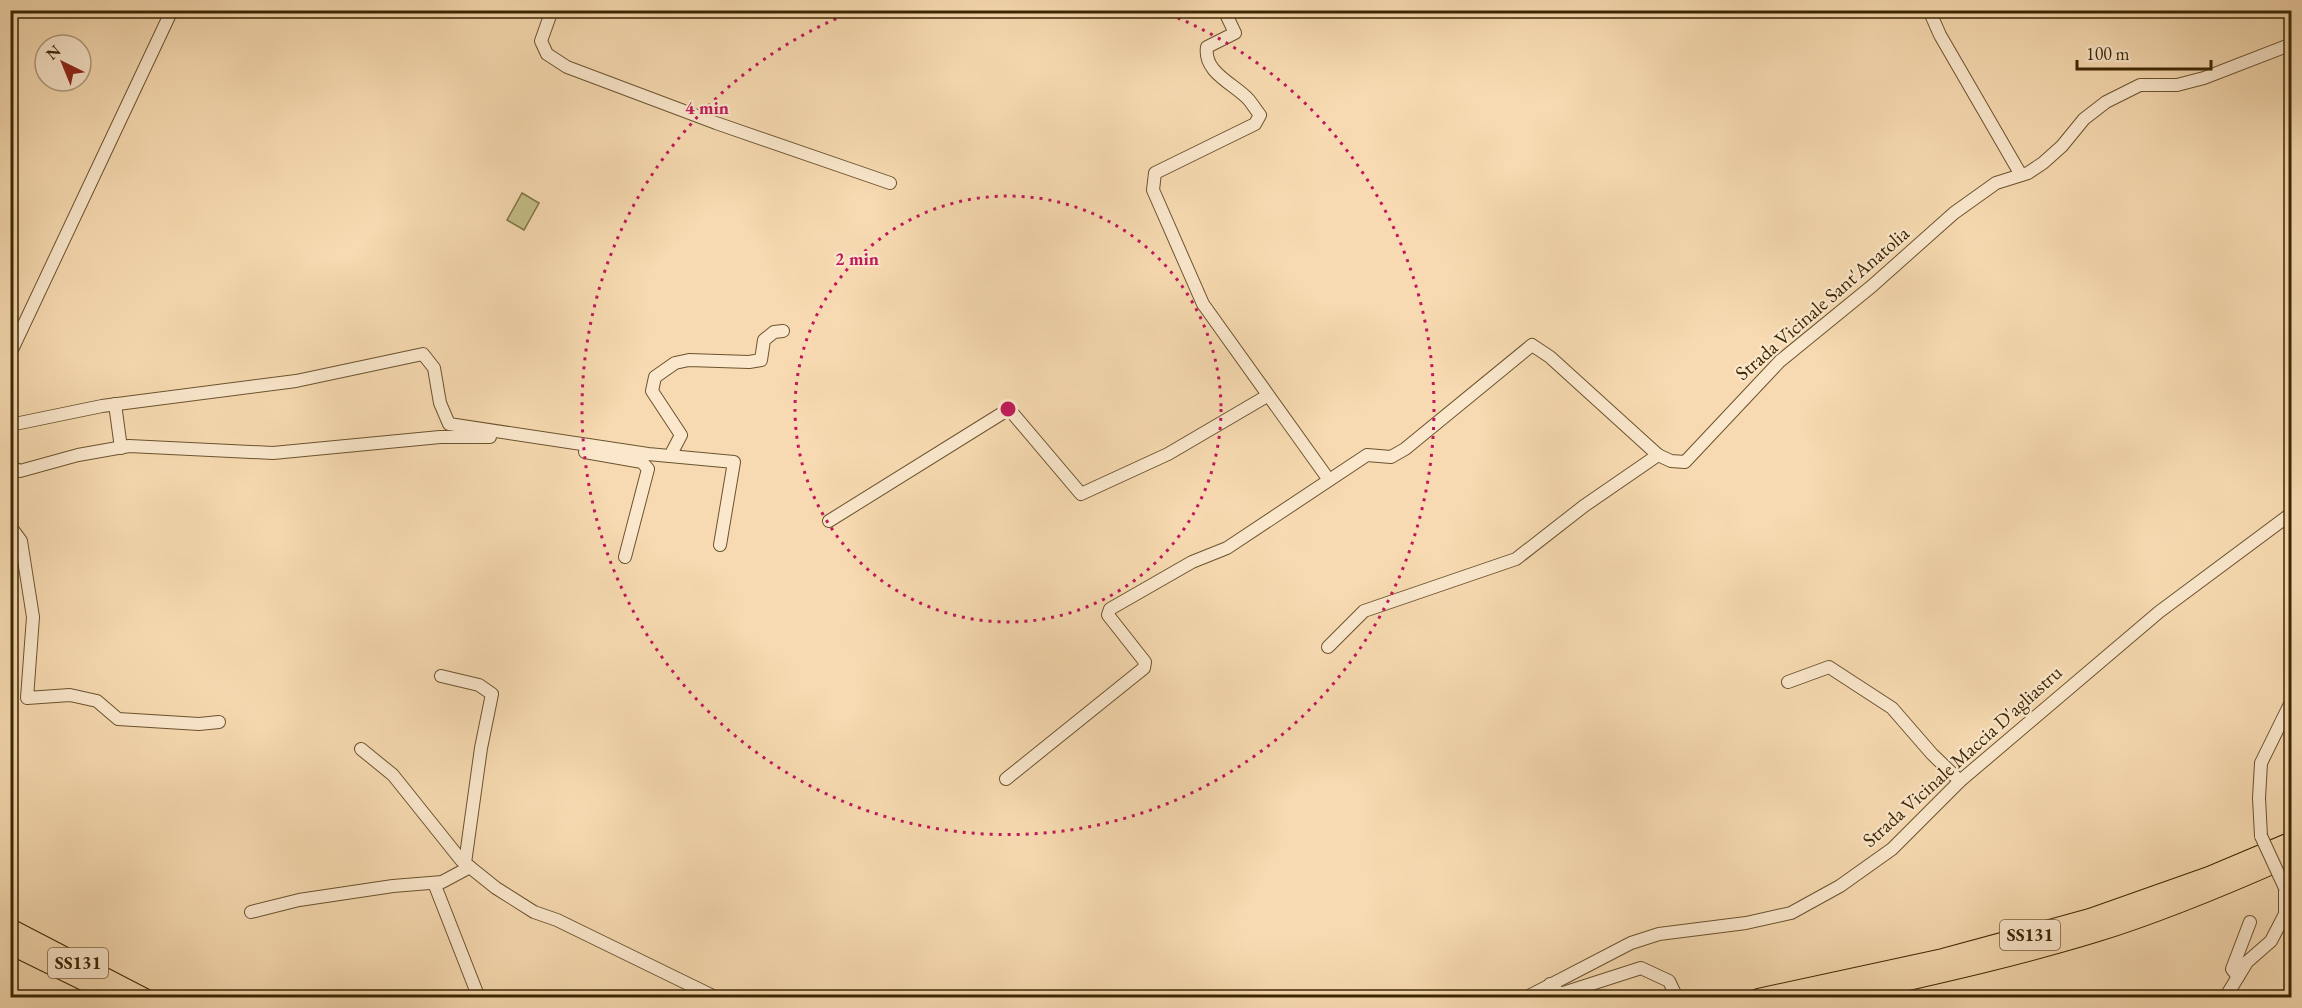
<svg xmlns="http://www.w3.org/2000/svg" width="2302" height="1008" font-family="'EB Garamond',serif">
<rect width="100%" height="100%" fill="#f7dab1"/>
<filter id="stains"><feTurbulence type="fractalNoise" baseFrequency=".00333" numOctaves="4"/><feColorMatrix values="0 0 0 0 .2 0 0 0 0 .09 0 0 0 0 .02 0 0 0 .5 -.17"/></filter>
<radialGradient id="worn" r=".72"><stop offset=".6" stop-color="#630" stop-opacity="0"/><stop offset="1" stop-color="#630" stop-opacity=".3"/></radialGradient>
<polygon fill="#c4bd86" stroke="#807244" stroke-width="1.5" points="522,193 539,203 524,230 507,220"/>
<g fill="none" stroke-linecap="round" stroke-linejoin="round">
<g stroke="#6b532e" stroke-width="14">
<g id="minor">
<polyline points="552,10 541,41 547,54 567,67 716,123 890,183"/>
<path d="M 1224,10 L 1235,33 L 1207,47 C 1203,73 1235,84 1249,100 C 1253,105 1256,110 1260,115 L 1255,124 L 1155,173 L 1153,190 L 1203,304 L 1329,480"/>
<polyline points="1929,10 1940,35 2021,175"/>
<polyline points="10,354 172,10"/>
<polyline points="115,404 121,448"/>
<polyline points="10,425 102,406 296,381 423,354 434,368 440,403 449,424 648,454 734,462 720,545"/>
<polyline points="585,452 642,462 648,469 625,557"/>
<polyline points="670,456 681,435 652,391 655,377 675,363 689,360 749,362 761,360 764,340 774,332 783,331"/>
<polyline points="10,466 20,471 78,455 129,446 273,453 440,437 490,437"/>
<polyline points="829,521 1009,409 1081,494 1168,454 1267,396"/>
<polyline points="10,526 21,541 33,617 27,698 70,695 97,701 118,719 199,724 219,722"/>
<polyline points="1328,647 1364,611 1516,559 1584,506 1658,455"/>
<polyline points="441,676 479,685 492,694 481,748 465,863"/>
<polyline points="1788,682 1829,667 1892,708 1932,754 1960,781"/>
<polyline points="361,749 393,775 461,860 496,888 534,912 557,920 717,998"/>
<polyline points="1006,779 1144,668 1145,662 1108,615 1110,609 1192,562 1227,548 1367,455 1391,457 1405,449 1532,345 1550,357 1658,455 1671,461 1685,462 1780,361 1872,286 1954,213 1996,183 2028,173 2043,163 2062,146 2084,119 2106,102 2140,85 2177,85 2204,78 2292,44"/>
<polyline points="2261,836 2259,798 2261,763 2292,700"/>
<polyline points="434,883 479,998"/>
<polyline points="251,912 299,900 393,886 442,882 470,867"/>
<polyline points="2238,977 2232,969 2250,922"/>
<polyline points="1550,984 1560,994 1641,968 1669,981 1677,998"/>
<polyline points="1525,998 1631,943 1659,934 1746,923 1791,913 1840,886 1892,849 1960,781 2159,612 2292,513"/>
<polyline points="2225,998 2247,962 2271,941 2285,914 2285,888"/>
</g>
</g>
<g stroke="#3c2603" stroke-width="20">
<g id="highway">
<polyline points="10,928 145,998"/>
<polyline points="10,945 118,998"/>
<polyline points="1758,998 1943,958 2090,918 2209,876 2292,841"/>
<path d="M 1833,998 C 1921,978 2010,959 2095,933 C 2163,912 2227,885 2292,856"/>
</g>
</g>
<use href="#minor" stroke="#fae7cc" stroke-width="12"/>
<use href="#highway" stroke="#f7dab1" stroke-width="18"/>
<g stroke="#6b532e" stroke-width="14" stroke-linecap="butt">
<polyline id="minor-bridge" points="2261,836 2285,888"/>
</g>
<use href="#minor-bridge" stroke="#fae7cc" stroke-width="12"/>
</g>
<g fill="none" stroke="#c2185b" stroke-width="3" stroke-dasharray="3 6">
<circle cx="1008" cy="409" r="213"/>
<path d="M1161 11A426 426 0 1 1 855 11"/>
</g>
<g text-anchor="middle" stroke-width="4.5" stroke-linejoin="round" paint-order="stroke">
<g fill="#fae7cc" stroke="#75603f" stroke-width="1.5">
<rect x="2000" y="920" width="60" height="30" rx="4.5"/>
<rect x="48" y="948" width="60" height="30" rx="4.5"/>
</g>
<g font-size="18" font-weight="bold" fill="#3c2603">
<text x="2030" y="941">SS131</text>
<text x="78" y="969">SS131</text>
</g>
<g font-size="20" fill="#3c2603" stroke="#fae7cc">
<text transform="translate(1822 303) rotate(-41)" y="7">Strada Vicinale Sant'Anatolia</text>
<text transform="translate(1962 756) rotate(-42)" y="7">Strada Vicinale Maccia D'agliastru</text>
</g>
</g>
<circle cx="1008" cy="409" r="9" fill="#c2185b" stroke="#fae7cc" stroke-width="3"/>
<g font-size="18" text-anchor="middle" font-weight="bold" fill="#c2185b" stroke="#fae7cc" stroke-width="4.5" stroke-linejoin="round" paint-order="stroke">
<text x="707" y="114">4 min</text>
<text x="857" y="265">2 min</text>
</g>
<rect width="2302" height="1008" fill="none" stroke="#f7dab1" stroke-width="36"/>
<rect x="12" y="12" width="2278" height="984" fill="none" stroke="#3c2603" stroke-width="3"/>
<rect x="18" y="18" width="2266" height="972" fill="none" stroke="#3c2603" stroke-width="1.5"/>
<g transform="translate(63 63) rotate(317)"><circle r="28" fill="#fae7cc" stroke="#ae9a7c" stroke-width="1.5"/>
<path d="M0-4.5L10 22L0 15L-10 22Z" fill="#8f2418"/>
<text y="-9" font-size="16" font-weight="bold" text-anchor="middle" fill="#3c2603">N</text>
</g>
<path d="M2077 60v9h134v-9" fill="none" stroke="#3c2603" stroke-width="3"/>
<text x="2086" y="60" font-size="18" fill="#3c2603" stroke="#fae7cc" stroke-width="4.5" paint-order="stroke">100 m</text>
<rect width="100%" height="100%" filter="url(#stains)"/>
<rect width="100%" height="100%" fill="url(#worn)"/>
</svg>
